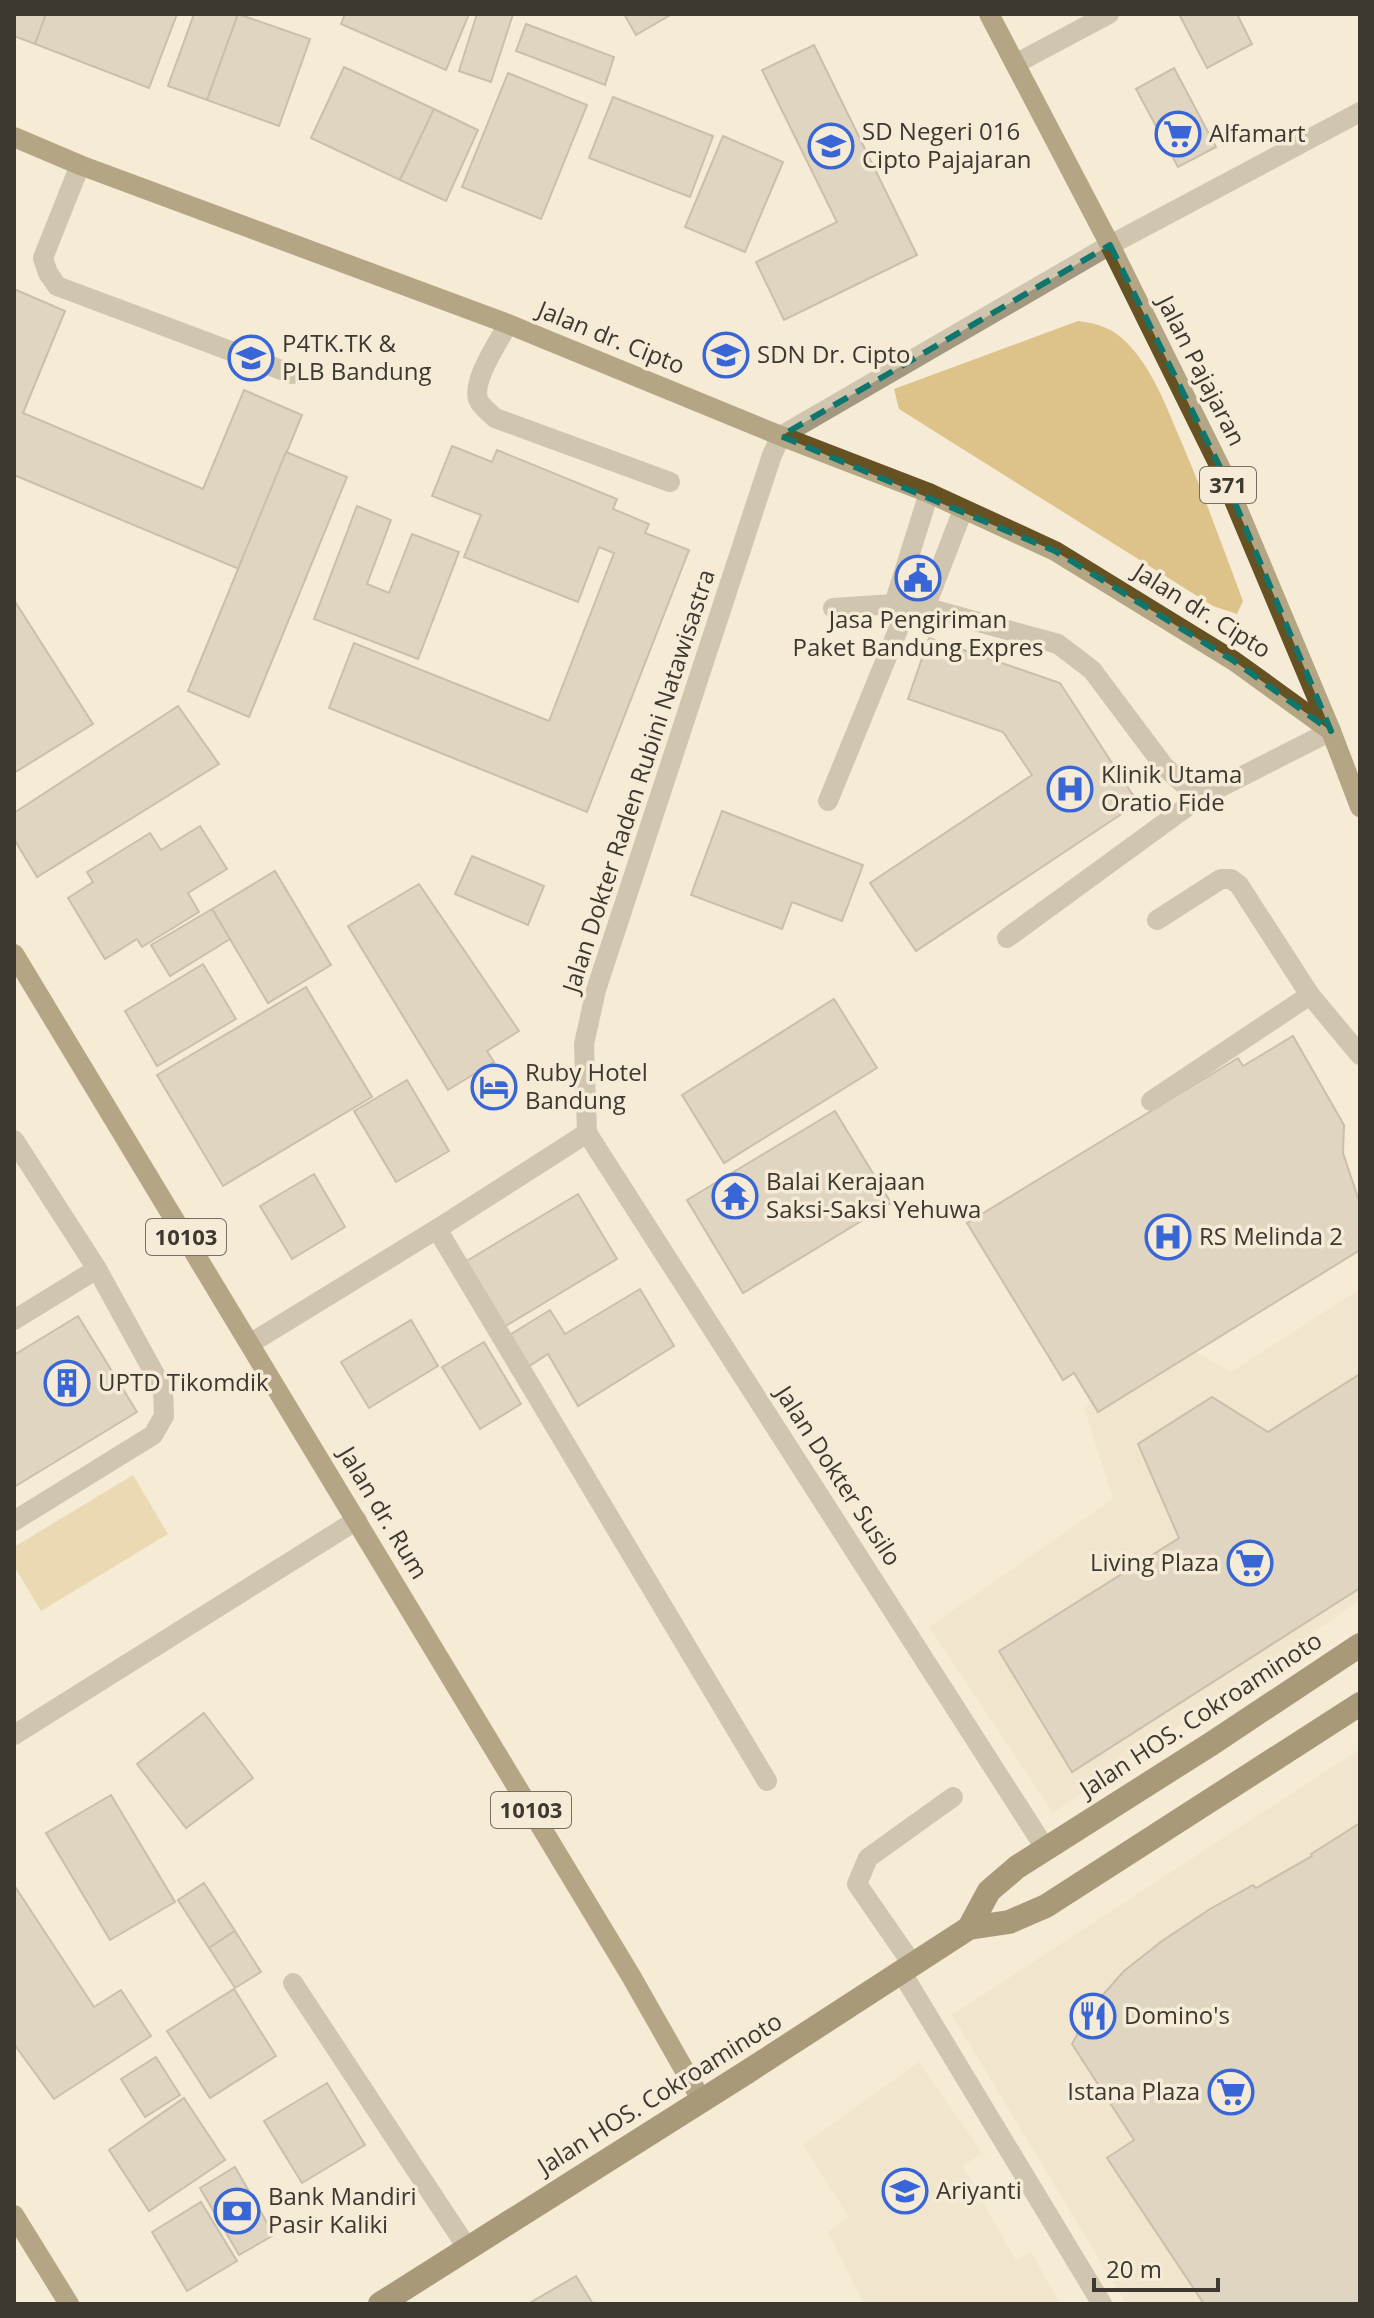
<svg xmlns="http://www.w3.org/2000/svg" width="1374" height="2318" font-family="'Open Sans',sans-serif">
<rect width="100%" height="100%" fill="#f5ebd6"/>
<g fill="#eadfc3">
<polygon points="1360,1289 1360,1600 1053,1813 929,1627 1113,1499 1084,1407 1179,1343 1231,1372"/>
<polygon points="1360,1749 1360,2304 1126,2304 952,2015"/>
<polygon points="919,2062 982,2153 963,2166 1016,2261 1031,2252 1060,2304 864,2304 828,2232 849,2217 803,2145"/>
</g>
<g fill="#ddc389">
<path d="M 1078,321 C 1097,323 1113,328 1127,343 C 1151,367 1165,403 1178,434 C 1202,489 1222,545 1243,601 L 1237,614 L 1213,606 L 899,409 L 894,389 Z"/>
<polygon points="133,1475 168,1534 41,1611 14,1566 14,1547"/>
</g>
<g fill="#c3baa6" stroke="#938b78" stroke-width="2">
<polygon points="14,14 46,14 35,44 14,36"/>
<polygon points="46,14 177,14 149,88 35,44"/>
<polygon points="194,14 238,14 207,100 168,86"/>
<polygon points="238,14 310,39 279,126 207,100"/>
<polygon points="345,14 469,14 446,70 341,24"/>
<polygon points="477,14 513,14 491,82 459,71"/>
<polygon points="624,14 672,14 636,35"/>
<polygon points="1179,14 1237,14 1252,44 1207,68"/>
<polygon points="526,24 614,57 605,85 516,51"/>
<polygon points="814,45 917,255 784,320 756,262 837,222 762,70"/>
<polygon points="344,67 434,109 400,180 311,138"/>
<polygon points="1174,68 1216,147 1178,167 1136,89"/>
<polygon points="508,73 587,105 541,219 462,187"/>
<polygon points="613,97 713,136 690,197 589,158"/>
<polygon points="434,109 478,130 446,201 400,180"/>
<polygon points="723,136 783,162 745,252 685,227"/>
<polygon points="14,289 65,311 23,413 203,489 244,390 302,415 239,569 14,475"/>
<polygon points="452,446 492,462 497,450 617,499 613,509 649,524 645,533 689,550 587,812 329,708 354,643 549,721 614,553 599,547 578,602 464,557 481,515 432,496"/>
<polygon points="286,452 347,477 249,717 188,691"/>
<polygon points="357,506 391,520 367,584 389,593 412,534 459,552 418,659 314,619"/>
<polygon points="14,600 93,724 14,773"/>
<polygon points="929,638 1060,683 1138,803 916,951 870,883 1032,775 1003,732 908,699"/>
<polygon points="178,706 219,764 37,877 14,839 14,813"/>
<polygon points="722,811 863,865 842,921 792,902 782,929 691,895"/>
<polygon points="200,826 227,869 188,893 199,912 142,947 137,939 105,959 68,898 93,882 87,872 150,833 161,850"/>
<polygon points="472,856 544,886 528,925 455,894"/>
<polygon points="275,871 331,965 268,1003 212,909"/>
<polygon points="419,884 519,1031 487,1051 494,1062 448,1090 348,926"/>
<polygon points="212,909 230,939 170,976 151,945"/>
<polygon points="203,964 236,1019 157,1066 125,1011"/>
<polygon points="306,987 372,1097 223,1186 157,1075"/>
<polygon points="834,999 877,1068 724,1163 682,1095"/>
<polygon points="1293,1036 1344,1125 1343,1153 1360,1204 1360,1250 1098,1412 1074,1373 1063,1380 967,1223 1238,1058 1243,1066"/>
<polygon points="407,1080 449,1151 396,1182 354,1111"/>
<polygon points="835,1111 891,1203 743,1293 687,1200"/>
<polygon points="314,1174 345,1227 292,1259 260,1206"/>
<polygon points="578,1194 617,1259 504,1327 465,1262"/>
<polygon points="640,1289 674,1346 578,1406 548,1354 528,1367 508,1336 550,1310 565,1334"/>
<polygon points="78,1316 137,1412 14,1487 14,1355"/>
<polygon points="411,1320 438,1366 369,1408 341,1362"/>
<polygon points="484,1342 521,1404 480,1429 442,1367"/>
<polygon points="1360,1374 1360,1588 1072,1772 999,1651 1179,1538 1138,1444 1212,1397 1268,1432"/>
<polygon points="204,1713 253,1778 186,1828 137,1764"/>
<polygon points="111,1795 175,1902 110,1940 46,1833"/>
<polygon points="1360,1823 1360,2304 1204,2304 1107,2158 1134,2140 1072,2044 1092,2007 1124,1971 1162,1941 1210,1909 1253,1885 1256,1888 1312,1856 1311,1854"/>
<polygon points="204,1883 235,1931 209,1948 178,1900"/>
<polygon points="14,1885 94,2007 121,1990 151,2036 54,2099 14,2044"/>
<polygon points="235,1931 261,1972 235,1988 209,1948"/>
<polygon points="234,1989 276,2056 210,2098 167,2031"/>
<polygon points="156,2057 180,2095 145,2117 121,2079"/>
<polygon points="327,2083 365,2145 302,2183 264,2121"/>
<polygon points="184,2098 225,2160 149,2211 109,2150"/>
<polygon points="235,2167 274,2235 239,2255 200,2188"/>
<polygon points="201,2202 237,2261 187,2291 152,2232"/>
<polygon points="576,2276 593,2304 528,2304"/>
</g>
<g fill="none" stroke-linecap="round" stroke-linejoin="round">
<g stroke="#a2977f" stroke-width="20">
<polyline points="1015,64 1109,14"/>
<polyline points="80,165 43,258 48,273 57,286 292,374"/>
<path d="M 508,324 C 499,341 472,380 478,399 C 481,407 489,412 495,418 L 670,482"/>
<polyline points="894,604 929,493"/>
<polyline points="833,608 909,603 1058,644 1092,670 1164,766 1199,798 1331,731"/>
<polyline points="925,608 963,510"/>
<polyline points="828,801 909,603"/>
<polyline points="1157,920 1221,879 1231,879 1239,885 1310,995 1360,1055"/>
<polyline points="1007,938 1199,798"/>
<polyline points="1151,1101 1310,995"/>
<polyline points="587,1133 1045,1848"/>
<polyline points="14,1140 97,1269 163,1389 164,1416 153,1435 14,1521"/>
<polyline points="437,1229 767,1781"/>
<polyline points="14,1320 97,1269"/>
<polyline points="251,1343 437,1229 587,1133 584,1044 596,990 772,455 781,436 1110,245 1360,112"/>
<polyline points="14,1735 357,1520"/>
<polyline points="913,1965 857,1884 868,1858 953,1797"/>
<polyline points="902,1973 1102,2304"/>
<polyline points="293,1983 468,2249"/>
</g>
<g stroke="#655122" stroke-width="20">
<polyline points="989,14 1110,245 1220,467 1331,731 1360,807"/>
<polyline points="14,137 80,165 508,324 781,436 929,493 1055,551 1234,661 1331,731"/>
<polyline points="14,954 631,1976 702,2101"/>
<polyline points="14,2215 69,2304"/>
</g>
<g stroke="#4b390b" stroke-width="24">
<polyline points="969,1928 989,1891 1017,1867 1211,1744 1360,1645"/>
<polyline points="380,2304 747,2072 969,1928 1009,1922 1046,1906 1360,1704"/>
</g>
</g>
<path d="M0 0H1374V2318H0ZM 1110,245 L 1220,467 L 1331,731 L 1234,661 L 1055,551 L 781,436 Z" fill="#f5ebd6" fill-opacity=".55" fill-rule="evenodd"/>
<path fill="none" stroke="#0f766e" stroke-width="6" stroke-dasharray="16 10" stroke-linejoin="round" d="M 1110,245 L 1220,467 L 1331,731 L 1234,661 L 1055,551 L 781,436 Z"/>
<defs>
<g id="supermarket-ring" transform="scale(2.3)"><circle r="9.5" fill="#f5ebd6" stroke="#3966d6" stroke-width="1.5"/><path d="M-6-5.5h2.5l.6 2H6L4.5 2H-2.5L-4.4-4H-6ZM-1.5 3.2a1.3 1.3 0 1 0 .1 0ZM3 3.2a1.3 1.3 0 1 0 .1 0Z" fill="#3966d6"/></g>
<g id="school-ring" transform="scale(2.3)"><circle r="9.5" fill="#f5ebd6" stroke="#3966d6" stroke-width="1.5"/><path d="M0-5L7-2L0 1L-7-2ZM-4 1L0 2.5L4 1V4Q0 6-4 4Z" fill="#3966d6"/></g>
<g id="civic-ring" transform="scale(2.3)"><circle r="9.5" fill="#f5ebd6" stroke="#3966d6" stroke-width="1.5"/><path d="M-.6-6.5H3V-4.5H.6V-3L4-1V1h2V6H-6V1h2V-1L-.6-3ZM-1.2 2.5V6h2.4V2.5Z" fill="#3966d6"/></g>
<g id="hospital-ring" transform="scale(2.3)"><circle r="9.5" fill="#f5ebd6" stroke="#3966d6" stroke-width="1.5"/><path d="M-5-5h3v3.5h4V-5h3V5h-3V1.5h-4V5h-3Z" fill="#3966d6"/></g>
<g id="hotel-ring" transform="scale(2.3)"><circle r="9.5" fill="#f5ebd6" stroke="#3966d6" stroke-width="1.5"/><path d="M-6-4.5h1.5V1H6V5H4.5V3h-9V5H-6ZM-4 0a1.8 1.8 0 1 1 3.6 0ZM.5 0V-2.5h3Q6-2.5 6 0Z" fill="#3966d6"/></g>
<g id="temple-ring" transform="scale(2.3)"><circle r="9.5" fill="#f5ebd6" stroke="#3966d6" stroke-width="1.5"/><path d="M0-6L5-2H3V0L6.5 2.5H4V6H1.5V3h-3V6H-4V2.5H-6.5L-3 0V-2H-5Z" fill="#3966d6"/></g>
<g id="building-ring" transform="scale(2.3)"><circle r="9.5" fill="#f5ebd6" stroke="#3966d6" stroke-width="1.5"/><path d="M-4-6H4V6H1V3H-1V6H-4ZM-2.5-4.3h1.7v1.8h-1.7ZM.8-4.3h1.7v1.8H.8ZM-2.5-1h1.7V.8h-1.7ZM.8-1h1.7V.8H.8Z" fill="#3966d6"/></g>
<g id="restaurant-ring" transform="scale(2.3)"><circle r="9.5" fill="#f5ebd6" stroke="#3966d6" stroke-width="1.5"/><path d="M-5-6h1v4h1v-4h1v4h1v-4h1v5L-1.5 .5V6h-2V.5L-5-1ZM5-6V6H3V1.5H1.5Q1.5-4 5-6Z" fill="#3966d6"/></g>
<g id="university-ring" transform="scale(2.3)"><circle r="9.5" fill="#f5ebd6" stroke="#3966d6" stroke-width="1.5"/><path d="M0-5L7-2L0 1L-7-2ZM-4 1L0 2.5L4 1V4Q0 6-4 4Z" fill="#3966d6"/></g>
<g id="bank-ring" transform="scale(2.3)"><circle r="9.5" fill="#f5ebd6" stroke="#3966d6" stroke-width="1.5"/><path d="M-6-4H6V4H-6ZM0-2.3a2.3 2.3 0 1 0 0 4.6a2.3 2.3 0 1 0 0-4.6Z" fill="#3966d6"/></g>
</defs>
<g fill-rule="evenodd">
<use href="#supermarket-ring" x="1178" y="134"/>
<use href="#school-ring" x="831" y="146"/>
<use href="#school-ring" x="726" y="355"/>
<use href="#school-ring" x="251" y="358"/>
<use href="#civic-ring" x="918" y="578"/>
<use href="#hospital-ring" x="1070" y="789"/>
<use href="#hotel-ring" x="494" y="1087"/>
<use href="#temple-ring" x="735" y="1196"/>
<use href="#hospital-ring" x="1168" y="1237"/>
<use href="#building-ring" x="67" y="1383"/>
<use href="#supermarket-ring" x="1250" y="1563"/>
<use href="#restaurant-ring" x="1093" y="2016"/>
<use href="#supermarket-ring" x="1231" y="2092"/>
<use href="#university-ring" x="905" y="2191"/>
<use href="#bank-ring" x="237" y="2211"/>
</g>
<g text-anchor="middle" stroke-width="7" stroke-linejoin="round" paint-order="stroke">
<g fill="#f5ebd6" stroke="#746e62" stroke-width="2">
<rect x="1200" y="467" width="56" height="36" rx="6"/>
<rect x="146" y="1219" width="80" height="36" rx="6"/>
<rect x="491" y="1792" width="80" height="36" rx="6"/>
</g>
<g font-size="22" font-weight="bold" fill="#3d3931">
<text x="1228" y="493">371</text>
<text x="186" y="1245">10103</text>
<text x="531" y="1818">10103</text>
</g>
<g font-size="24" fill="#3d3931" stroke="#f5ebd6" text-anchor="start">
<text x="862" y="140">SD Negeri 016<tspan x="862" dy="28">Cipto Pajajaran</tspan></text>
<text x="1209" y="142">Alfamart</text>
<text x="282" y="352">P4TK.TK &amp;<tspan x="282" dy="28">PLB Bandung</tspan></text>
<text x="757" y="363">SDN Dr. Cipto</text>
<text x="918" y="628" text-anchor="middle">Jasa Pengiriman<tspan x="918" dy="28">Paket Bandung Expres</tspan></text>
<text x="1101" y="783">Klinik Utama<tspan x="1101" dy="28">Oratio Fide</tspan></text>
<text x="525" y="1081">Ruby Hotel<tspan x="525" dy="28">Bandung</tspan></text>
<text x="766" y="1190">Balai Kerajaan<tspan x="766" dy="28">Saksi-Saksi Yehuwa</tspan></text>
<text x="1199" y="1245">RS Melinda 2</text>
<text x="98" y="1391">UPTD Tikomdik</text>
<text x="1219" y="1571" text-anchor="end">Living Plaza</text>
<text x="1124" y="2024">Domino's</text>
<text x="1200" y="2100" text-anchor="end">Istana Plaza</text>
<text x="936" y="2199">Ariyanti</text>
<text x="268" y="2205">Bank Mandiri<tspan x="268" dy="28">Pasir Kaliki</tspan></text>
</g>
<g font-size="24" fill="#3d3931" stroke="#f5ebd6">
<text transform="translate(611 338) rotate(22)" y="8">Jalan dr. Cipto</text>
<text transform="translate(1201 371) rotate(63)" y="8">Jalan Pajajaran</text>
<text transform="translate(1202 611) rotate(32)" y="8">Jalan dr. Cipto</text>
<text transform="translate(639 781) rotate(-72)" y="8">Jalan Dokter Raden Rubini Natawisastra</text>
<text transform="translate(838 1476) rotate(57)" y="8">Jalan Dokter Susilo</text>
<text transform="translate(383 1513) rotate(59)" y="8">Jalan dr. Rum</text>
<text transform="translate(1201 1715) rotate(-33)" y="8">Jalan HOS. Cokroaminoto</text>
<text transform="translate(660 2094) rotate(-32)" y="8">Jalan HOS. Cokroaminoto</text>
</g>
</g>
<rect width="1374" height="2318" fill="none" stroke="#3d3931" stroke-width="32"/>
<path d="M1094 2278v12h124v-12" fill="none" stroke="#3d3931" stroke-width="4"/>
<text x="1106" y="2278" font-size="24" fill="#3d3931" stroke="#f5ebd6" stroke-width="6" paint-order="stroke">20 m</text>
</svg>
